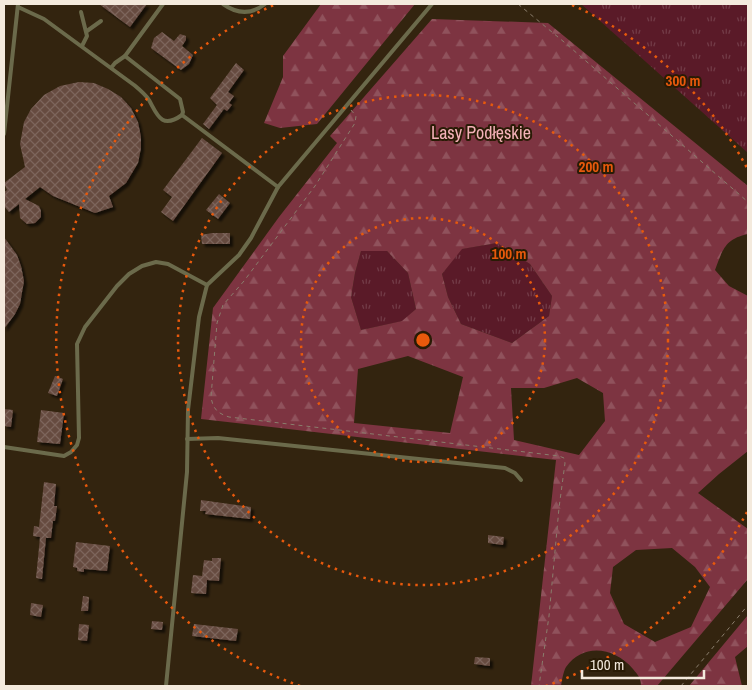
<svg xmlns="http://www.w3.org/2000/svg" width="752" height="690" font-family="'Archivo Narrow',sans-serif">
<defs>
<pattern id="grass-tufts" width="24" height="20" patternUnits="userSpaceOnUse" patternTransform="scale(1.25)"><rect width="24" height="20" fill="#5a1a28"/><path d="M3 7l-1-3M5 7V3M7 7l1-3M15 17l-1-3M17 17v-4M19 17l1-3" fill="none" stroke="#723b47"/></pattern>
<pattern id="forest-firs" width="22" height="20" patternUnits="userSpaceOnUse" patternTransform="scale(1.25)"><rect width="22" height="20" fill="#7d3441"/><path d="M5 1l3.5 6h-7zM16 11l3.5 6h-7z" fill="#90525c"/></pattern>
<pattern id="building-cross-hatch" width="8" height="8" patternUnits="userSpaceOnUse" patternTransform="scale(1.25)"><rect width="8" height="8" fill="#664b40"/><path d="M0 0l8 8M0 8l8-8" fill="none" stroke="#7c655b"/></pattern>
<filter id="shadow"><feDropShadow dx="3" dy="3" stdDeviation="1" flood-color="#0009"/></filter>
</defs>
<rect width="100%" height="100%" fill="#33240f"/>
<g fill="url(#grass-tufts)">
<polygon points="581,4 748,4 748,153"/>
<polygon points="497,243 530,264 552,296 549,316 512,343 461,324 448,297 442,274 461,249"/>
<polygon points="361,251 387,251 408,273 416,309 403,321 361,330 351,297 355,273"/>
</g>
<g fill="url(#forest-firs)" fill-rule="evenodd">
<polygon points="321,4 415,4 317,124 280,128 264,123 283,77 283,56"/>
<path d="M 432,19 L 548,23 L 748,186 L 748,234 C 725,239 723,249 715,270 L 729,286 L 748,296 L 748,451 L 719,474 L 698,493 L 748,529 L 748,579 L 657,686 L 641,686 C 641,678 638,675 633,669 C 615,648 584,642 566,667 C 563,672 562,681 561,686 L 531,686 L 556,460 L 201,419 L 213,308 L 279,217 L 337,143 L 330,136 ZM 497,243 L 530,264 L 552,296 L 549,316 L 512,343 L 461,324 L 448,297 L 442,274 L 462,249 ZM 361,251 L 387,251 L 408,273 L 416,309 L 402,321 L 361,330 L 351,297 L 355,273 ZM 408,356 L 463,377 L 450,433 L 354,423 L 358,369 ZM 577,378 L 603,393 L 605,421 L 579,455 L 514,440 L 511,388 L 544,388 ZM 672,548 L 695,567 L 710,587 L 691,627 L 655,642 L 624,624 L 610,593 L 613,567 L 636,550 Z"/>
<polygon points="748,615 748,646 735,657 742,686 689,686"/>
</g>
<g fill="url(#building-cross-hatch)" filter="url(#shadow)">
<polygon points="99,4 147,4 130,27"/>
<polygon points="162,32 174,41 180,34 186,36 186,40 182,46 193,55 189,64 181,70 151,48 154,38"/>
<polygon points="236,63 244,70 228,92 234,96 229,103 232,105 227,111 224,109 209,129 203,124 217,105 210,98"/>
<polygon points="79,82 94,83 108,89 121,97 131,108 138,122 141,137 141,148 138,163 126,183 109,196 113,207 95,213 53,196 40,187 25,199 39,206 41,211 41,217 35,223 27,224 20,218 19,204 9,212 4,206 4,192 7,190 4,183 25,167 20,144 24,122 31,109 44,95 60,86"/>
<polygon points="202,138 222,153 173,221 161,212 172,197 163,190"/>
<polygon points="219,194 230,203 218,219 206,210"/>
<polygon points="212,233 230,233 230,244 202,244 201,235"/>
<polygon points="4,237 17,255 21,266 24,281 20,304 15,314 4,329"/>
<polygon points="55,376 63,379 57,396 48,393"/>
<polygon points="4,409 13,410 11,427 4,426"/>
<polygon points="41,410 64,413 60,444 37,442"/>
<polygon points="44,482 56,484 54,506 57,506 55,521 53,521 51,538 46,538 42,579 36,578 40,537 33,536 34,526 39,527"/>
<polygon points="201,500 251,507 250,519 205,514 206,511 200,511"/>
<polygon points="488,535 504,537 503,545 488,543"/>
<polygon points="76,542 110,546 107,571 84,569 84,572 77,571 77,568 73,567"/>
<polygon points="212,558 221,558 219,581 207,580 206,594 191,593 193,575 202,576 204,560 212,561"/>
<polygon points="83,596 89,597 88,611 81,611"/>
<polygon points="31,603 43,605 41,617 30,615"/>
<polygon points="152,621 163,622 162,630 151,629"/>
<polygon points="79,624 89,625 87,641 78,640"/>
<polygon points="194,624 238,629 236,641 192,636"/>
<polygon points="475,657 490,658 490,666 474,664"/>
</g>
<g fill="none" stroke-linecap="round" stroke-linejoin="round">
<g stroke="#8a7d6c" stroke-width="1" stroke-dasharray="4 4" stroke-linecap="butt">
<polyline points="518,4 564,42 748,202"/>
<path d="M 351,110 L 356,116 L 355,123 L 315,186 L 244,281 L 223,305 L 217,323 L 211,397 C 213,409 217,413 229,417 L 559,456 L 564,458 L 565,463 L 559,508 L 549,616 L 539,686"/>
<polyline points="681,686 748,605"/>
</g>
<g stroke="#6b6a4b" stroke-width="4">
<path d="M 223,4 C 237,14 251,15 265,4"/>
<path d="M 18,7 L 44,19 L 134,85 C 140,90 145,94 149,100 C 157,114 161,130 182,115 L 183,112 L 180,99 L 125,56 L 115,63 L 111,68"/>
<polyline points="81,12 87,36 82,46"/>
<polyline points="87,31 101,21"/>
<polyline points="125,56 163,4"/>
<polyline points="182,115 278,187"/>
<polyline points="4,134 18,4"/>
<polyline points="207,285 239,255 251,238 278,187 432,4"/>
<polyline points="187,439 218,438 505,468 515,473 521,480"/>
<polyline points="4,447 64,456 71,452 77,445 79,438 77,344 85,327 117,286 129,274 142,266 156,262 168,264 207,285 199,317 188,410 187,472 166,686"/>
</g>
</g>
<g fill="none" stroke="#e8590c" stroke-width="2.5" stroke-dasharray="2.5 5">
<circle cx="423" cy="340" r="122"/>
<circle cx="423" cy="340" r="245"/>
<path d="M747 512A367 367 0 0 1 546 686M300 686A367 367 0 0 1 274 5M572 5A367 367 0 0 1 747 168"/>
</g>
<g text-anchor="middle" stroke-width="4" stroke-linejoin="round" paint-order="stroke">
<g font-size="18" fill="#f4b1b8" stroke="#291b05">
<text x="481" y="139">Lasy Podłęskie</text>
</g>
</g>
<circle cx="423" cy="340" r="8" fill="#e8590c" stroke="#291b05" stroke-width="2.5"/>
<g font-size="15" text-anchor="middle" font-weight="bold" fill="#e8590c" stroke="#291b05" stroke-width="4" stroke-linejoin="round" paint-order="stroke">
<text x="683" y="86">300 m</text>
<text x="596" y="172">200 m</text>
<text x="509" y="259">100 m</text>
</g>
<rect width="752" height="690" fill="none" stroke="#f4eadd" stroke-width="10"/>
<path d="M582 670v8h122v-8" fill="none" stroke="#f4eadd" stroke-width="2.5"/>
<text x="590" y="670" font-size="15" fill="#f4eadd" stroke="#291b05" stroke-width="4" paint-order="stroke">100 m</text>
</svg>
